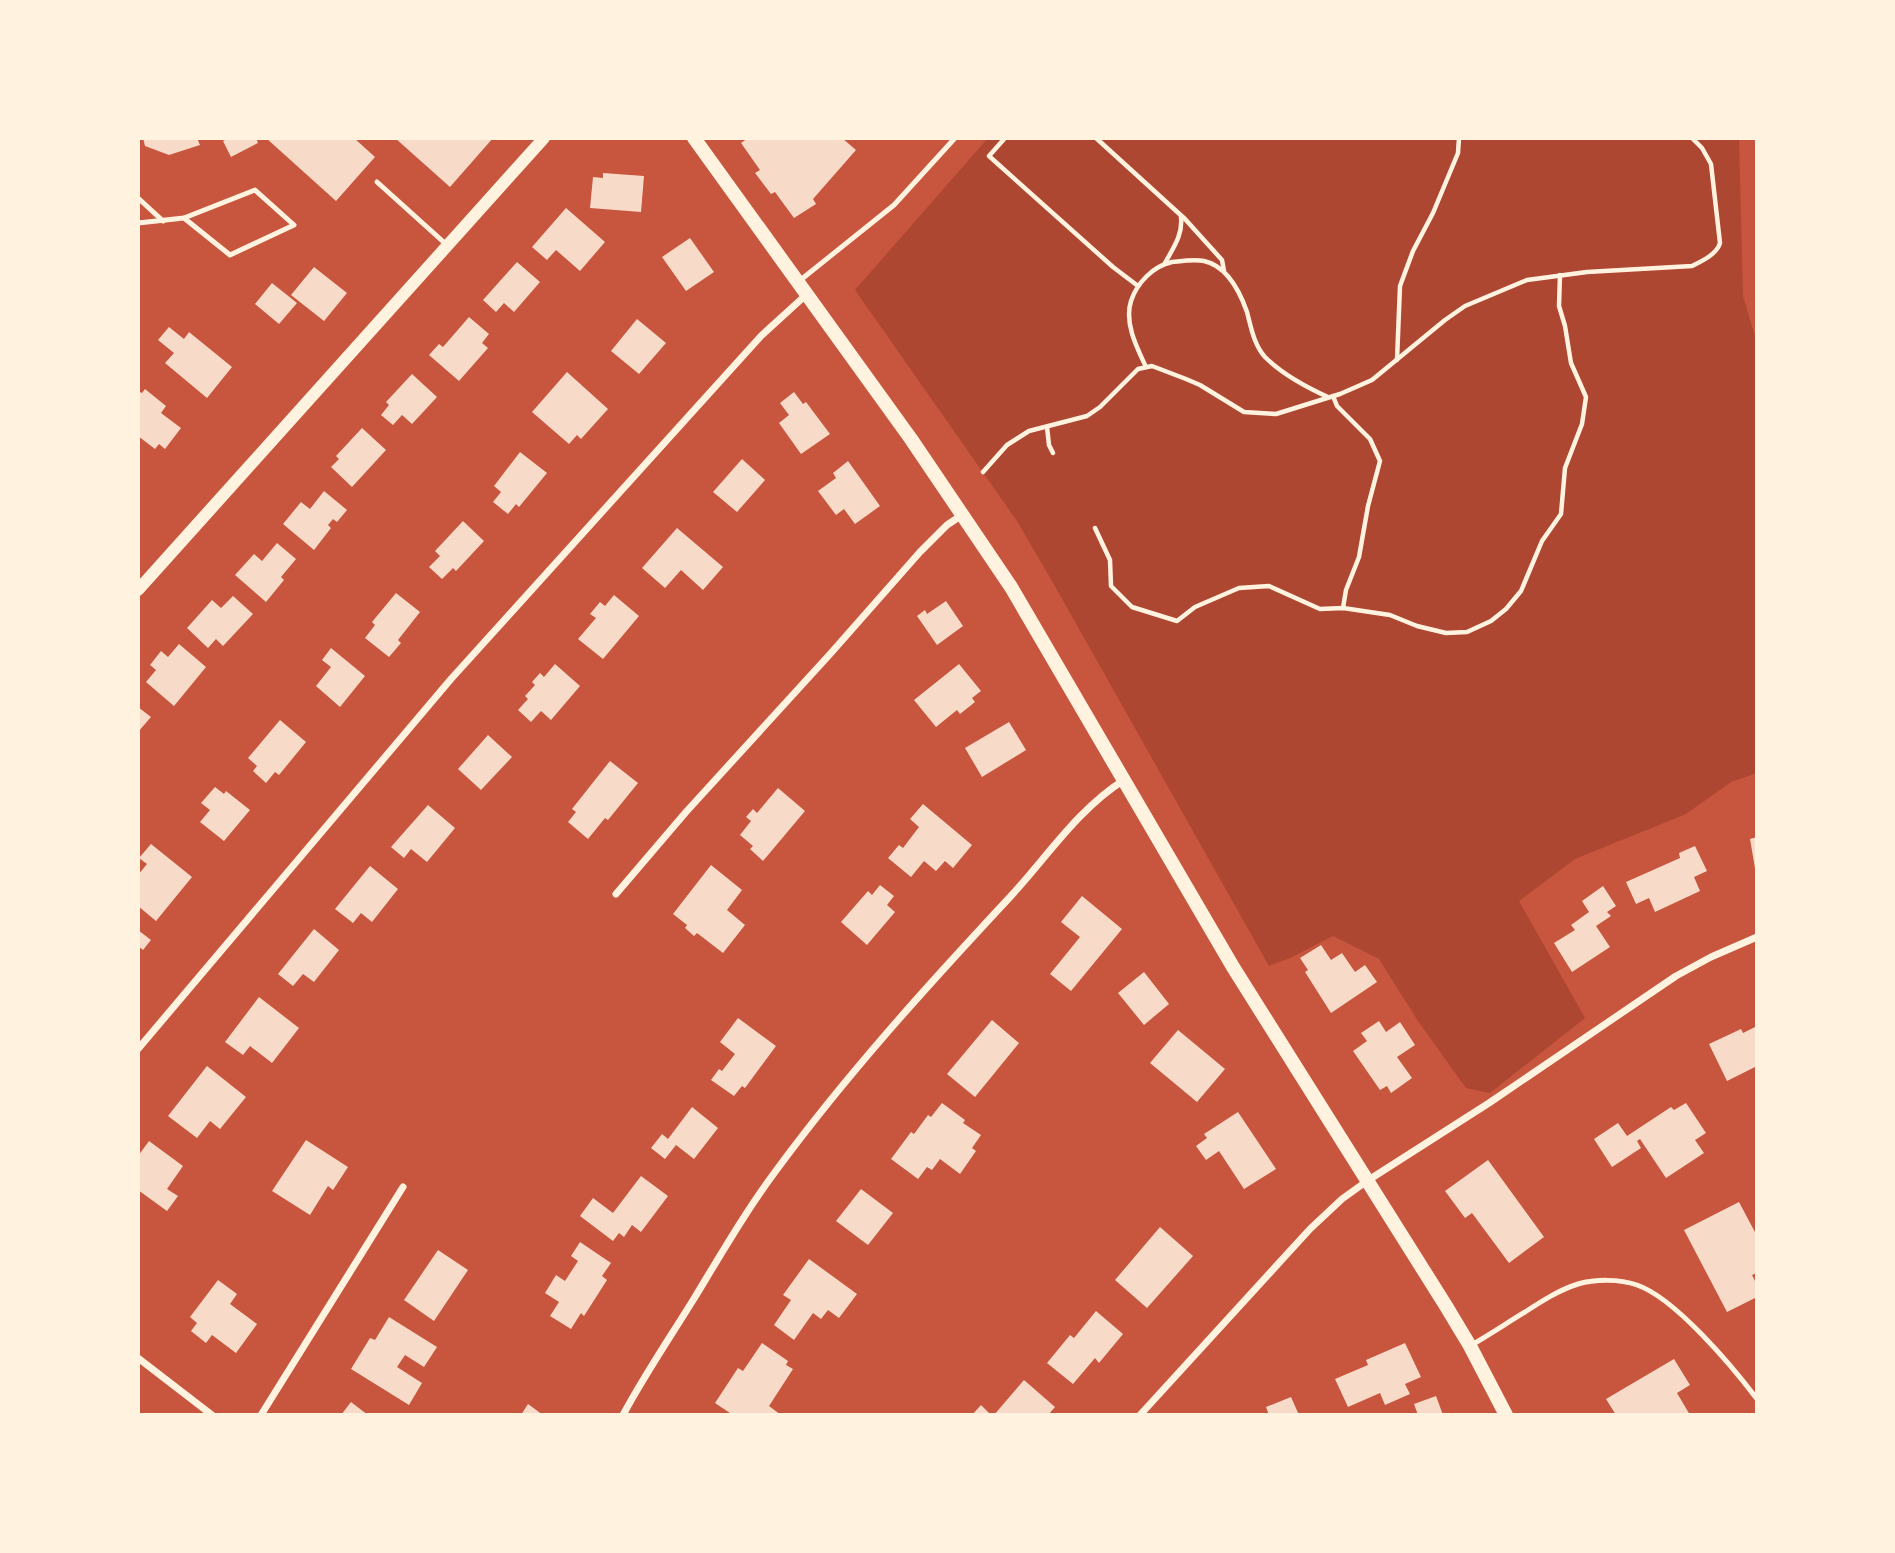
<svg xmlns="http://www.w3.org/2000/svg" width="1895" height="1553" font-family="Arial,sans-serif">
<rect width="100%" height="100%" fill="#c8553d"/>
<polygon fill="#ae4732" points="988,138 1739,138 1743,296 1757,343 1757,773 1731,782 1686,814 1575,859 1519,901 1585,1018 1490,1093 1466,1088 1418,1021 1379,959 1333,936 1290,958 1269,966 1052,581 1017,521 855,290"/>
<g fill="#f7dbc8">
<polygon points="143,138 197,138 200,145 169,155 145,146"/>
<polygon points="229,138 256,138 258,143 231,157 223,141"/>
<polygon points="266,138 354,138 375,157 336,201"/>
<polygon points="395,138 493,138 450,187"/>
<polygon points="748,138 842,138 856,150 813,199 816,204 794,218 775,192 771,194 755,173 760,170 741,143"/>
<polygon points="603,173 644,176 641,212 590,208 593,177 603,178"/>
<polygon points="566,208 605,242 580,271 556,250 547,260 532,247"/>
<polygon points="690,238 714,272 686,291 662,257"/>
<polygon points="517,262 540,282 514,312 504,303 496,312 483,300"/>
<polygon points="314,267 347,293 324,321 291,295"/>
<polygon points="272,283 297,303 279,324 255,304"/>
<polygon points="469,317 489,334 482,343 488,348 459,381 429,355 439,344 443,347"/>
<polygon points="637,319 666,343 639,374 611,351"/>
<polygon points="169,327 184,339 189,332 232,367 207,398 165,363 174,353 158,340"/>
<polygon points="567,372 608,409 581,439 577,435 569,444 532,412"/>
<polygon points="412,374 437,397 412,424 402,415 393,425 381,415 389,405 386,402"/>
<polygon points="145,389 166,406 161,413 181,428 165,449 159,444 155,449 138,436 138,391 142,393"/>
<polygon points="794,392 803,404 806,402 830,434 801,454 779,423 789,415 780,403"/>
<polygon points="362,428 386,450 352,487 331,467 339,459 336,456"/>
<polygon points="520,452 547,473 519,507 516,504 508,514 493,502 501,492 494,486"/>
<polygon points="742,459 765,480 737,512 713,492"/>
<polygon points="848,461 880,506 855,524 844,509 836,515 818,491 836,478 833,473"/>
<polygon points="324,491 347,510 337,522 333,519 328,525 331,528 314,550 283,524 301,502 310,509"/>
<polygon points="463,521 484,541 456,571 453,568 442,579 429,567 440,556 435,551"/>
<polygon points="677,528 723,567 703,590 681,570 665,588 642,568"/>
<polygon points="277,543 296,559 281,577 284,580 266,602 235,575 254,554 262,561"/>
<polygon points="396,593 420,612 398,640 401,643 389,657 365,638 375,625 372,622"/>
<polygon points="614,595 639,616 603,659 578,639 596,618 590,614 600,602 605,606"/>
<polygon points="233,596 253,614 223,646 216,639 208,648 187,628 212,600 221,608"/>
<polygon points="946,601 963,626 937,645 917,616 925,610 927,614"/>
<polygon points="179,644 206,667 174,706 146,682 156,670 150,665 161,651 168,657"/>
<polygon points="331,648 365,676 340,707 316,686 331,667 322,660"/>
<polygon points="555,664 580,686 551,720 541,711 531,722 518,710 528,699 525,696 535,685 532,682 540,673 544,677"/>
<polygon points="959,664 981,691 972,698 975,702 960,714 957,710 936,727 914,700"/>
<polygon points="138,707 151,717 138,732"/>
<polygon points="280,720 306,742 279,775 275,772 266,783 253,771 257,766 248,758"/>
<polygon points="1009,722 1026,750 982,777 965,748"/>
<polygon points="488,735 512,757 481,790 458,769"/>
<polygon points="610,761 638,783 608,820 605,818 588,839 568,822 576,812 572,809"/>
<polygon points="215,787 224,794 226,791 250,810 224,841 200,822 210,810 201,803"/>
<polygon points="778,788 805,811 763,861 750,849 753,846 740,835 751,821 746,817 753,809 757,813"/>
<polygon points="923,804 972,845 953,868 945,861 936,871 924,861 911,877 888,858 899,845 903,848 919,827 910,819"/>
<polygon points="428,805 455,828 427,862 411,849 404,858 391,847"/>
<polygon points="1757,837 1757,868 1755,868 1750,839"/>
<polygon points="151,844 192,877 156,921 138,906 138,875 147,864 139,858"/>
<polygon points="1695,846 1707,871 1694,877 1700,891 1655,912 1649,898 1636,904 1626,882 1680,858 1679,853"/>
<polygon points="711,865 742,890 727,910 745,925 723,953 697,933 694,936 685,928 687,925 673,914"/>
<polygon points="370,866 398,889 372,922 361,913 353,923 335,909"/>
<polygon points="880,885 894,896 887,905 895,912 867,945 841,922 868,891 872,895"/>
<polygon points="1603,886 1616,906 1607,912 1611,916 1596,926 1610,947 1572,972 1554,943 1575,930 1571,925 1589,912 1582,901"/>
<polygon points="1082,896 1122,929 1071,991 1050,974 1080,937 1061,922"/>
<polygon points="314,929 339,950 314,982 303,974 293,986 278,974"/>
<polygon points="138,930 151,940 143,950 138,946"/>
<polygon points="1321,945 1331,960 1342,953 1355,972 1365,965 1377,982 1331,1013 1305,972 1308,970 1300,958"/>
<polygon points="1144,972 1169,1004 1144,1025 1118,993"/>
<polygon points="259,997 299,1028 272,1063 250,1046 243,1055 225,1042"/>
<polygon points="738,1018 776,1046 745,1088 742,1086 734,1096 711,1080 719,1069 722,1071 735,1054 720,1042"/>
<polygon points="992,1020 1019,1043 975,1097 947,1074"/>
<polygon points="1379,1021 1386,1032 1400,1022 1415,1045 1397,1057 1412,1078 1391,1093 1387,1086 1380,1090 1353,1051 1367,1041 1361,1033"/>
<polygon points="1757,1026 1757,1066 1727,1081 1709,1044 1741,1029 1743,1033"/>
<polygon points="1178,1030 1225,1069 1197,1102 1150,1063"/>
<polygon points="207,1066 246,1097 220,1129 210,1121 197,1138 168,1116"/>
<polygon points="942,1103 965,1120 963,1123 981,1135 972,1148 976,1151 960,1174 940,1159 932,1170 927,1167 918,1179 891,1159 911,1132 914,1134 928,1115 931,1117"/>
<polygon points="1686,1103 1706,1133 1695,1140 1704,1153 1666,1178 1640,1139 1637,1141 1641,1148 1612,1167 1594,1139 1618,1123 1627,1136 1671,1107 1674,1110"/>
<polygon points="692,1107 718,1128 694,1159 676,1145 665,1159 651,1148 662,1134 668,1139"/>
<polygon points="1238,1112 1276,1169 1244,1189 1219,1151 1206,1160 1196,1146 1207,1138 1204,1134"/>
<polygon points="306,1140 348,1167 333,1190 328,1186 310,1215 272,1191"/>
<polygon points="149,1141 183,1166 167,1189 178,1196 167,1211 138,1190 138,1156"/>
<polygon points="1488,1160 1544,1237 1509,1263 1472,1213 1465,1218 1445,1191"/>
<polygon points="641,1176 668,1196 641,1232 632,1225 624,1237 619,1233 613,1241 580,1216 593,1198 613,1213"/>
<polygon points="861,1189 893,1213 868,1245 836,1221"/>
<polygon points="1739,1202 1757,1236 1757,1273 1752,1275 1757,1285 1757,1297 1727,1312 1684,1230"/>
<polygon points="1160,1227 1193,1256 1147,1308 1115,1280"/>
<polygon points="580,1242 611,1263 602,1276 607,1280 584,1316 581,1313 571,1329 550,1316 559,1302 545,1293 556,1275 565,1281 578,1261 571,1256"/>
<polygon points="438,1250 468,1270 434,1321 404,1300"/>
<polygon points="809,1259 857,1294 839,1318 828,1310 821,1319 813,1313 794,1340 774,1325 791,1300 783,1295"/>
<polygon points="218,1280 237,1294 230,1304 257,1324 236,1353 212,1335 206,1343 191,1331 197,1323 190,1317"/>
<polygon points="1096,1311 1123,1334 1099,1363 1095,1358 1073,1384 1047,1363 1070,1335 1074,1338"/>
<polygon points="389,1317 437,1347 424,1367 405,1355 397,1367 422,1383 409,1405 351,1369 370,1338 375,1340"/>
<polygon points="762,1343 788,1361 786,1365 793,1369 769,1406 781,1415 733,1415 715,1403 738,1368 743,1371"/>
<polygon points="1405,1343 1421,1377 1405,1384 1410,1394 1385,1405 1380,1393 1348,1407 1335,1379 1368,1365 1366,1360"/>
<polygon points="1674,1359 1690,1385 1677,1393 1690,1415 1616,1415 1606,1399"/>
<polygon points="1024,1380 1055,1407 1048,1415 994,1415"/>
<polygon points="1436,1396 1443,1415 1418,1415 1414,1404"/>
<polygon points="1291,1397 1299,1415 1269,1415 1266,1407"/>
<polygon points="351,1402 368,1415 341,1415"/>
<polygon points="528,1404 543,1415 521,1415"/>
<polygon points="981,1405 991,1415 972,1415"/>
</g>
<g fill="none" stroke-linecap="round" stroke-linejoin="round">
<g stroke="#fff3e0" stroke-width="4.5">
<polyline points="1005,138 989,156 1113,267 1138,286"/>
<polyline points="1096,138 1185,219 1222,260 1224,271"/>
<path d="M 1165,263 C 1173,248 1183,235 1181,217"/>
<polyline points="1397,360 1400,286 1413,251 1433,213 1458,153 1459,138"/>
<path d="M 1146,367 C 1137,348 1124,323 1131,301 C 1137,283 1153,266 1172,262 C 1182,261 1194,259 1204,261 C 1227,266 1240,292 1247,312 C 1251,327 1254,345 1265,357 C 1282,374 1306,387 1328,397"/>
<polyline points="1333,396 1337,406 1370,439 1380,461 1368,506 1359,557 1346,590 1343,608"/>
<polyline points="1047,427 1049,445 1053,453"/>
<path d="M 983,472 L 1007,445 L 1029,431 L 1087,416 L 1100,407 L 1138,369 L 1152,366 L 1186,379 L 1200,385 L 1244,412 L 1276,414 L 1340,394 L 1372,380 L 1445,320 L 1465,306 L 1527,280 L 1587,272 L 1692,266 C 1702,261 1717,254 1720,243 L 1711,164 L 1702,148 L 1692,138"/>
<polyline points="1095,528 1110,560 1111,586 1132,607 1177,621 1195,607 1239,588 1269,586 1320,609 1343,608 1390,615 1417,626 1446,633 1467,632 1491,621 1506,609 1521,591 1542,541 1561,514 1565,468 1582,424 1586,397 1571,363 1565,326 1559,306 1560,275"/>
</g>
<g stroke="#fff3e0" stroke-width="5">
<polyline points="377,182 448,246"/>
<polyline points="138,198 163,221"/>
<polyline points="138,223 184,218 255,190 294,225 230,255 184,218"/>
<polyline points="798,282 894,205 955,138"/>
<path d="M 1470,1346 C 1489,1335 1507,1323 1525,1312 C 1542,1301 1559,1290 1578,1284 C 1596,1279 1619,1279 1637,1285 C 1675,1298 1732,1366 1757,1399"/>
</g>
<g stroke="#fff3e0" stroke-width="7">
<polyline points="616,894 686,812 831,653 920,552 947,525 962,515"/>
<polyline points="138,1049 451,679 761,336 807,294"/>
<polyline points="138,1358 212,1415"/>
<polyline points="261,1415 403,1187"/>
<path d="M 623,1415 C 645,1374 671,1336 695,1297 C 721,1254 746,1211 775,1172 C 847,1074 928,985 1010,897 C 1047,857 1078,809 1124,780"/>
<polyline points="1140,1415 1310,1229 1342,1199 1367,1181 1489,1103 1676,976 1711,957 1757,937"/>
</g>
<polyline stroke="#fff3e0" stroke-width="12" points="138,590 544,138"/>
<polyline stroke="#fff3e0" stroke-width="14" points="694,138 911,439 1011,587 1233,967 1446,1306 1470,1346 1506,1415"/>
</g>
<rect width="1895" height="1553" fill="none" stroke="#fff3e0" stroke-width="280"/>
</svg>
